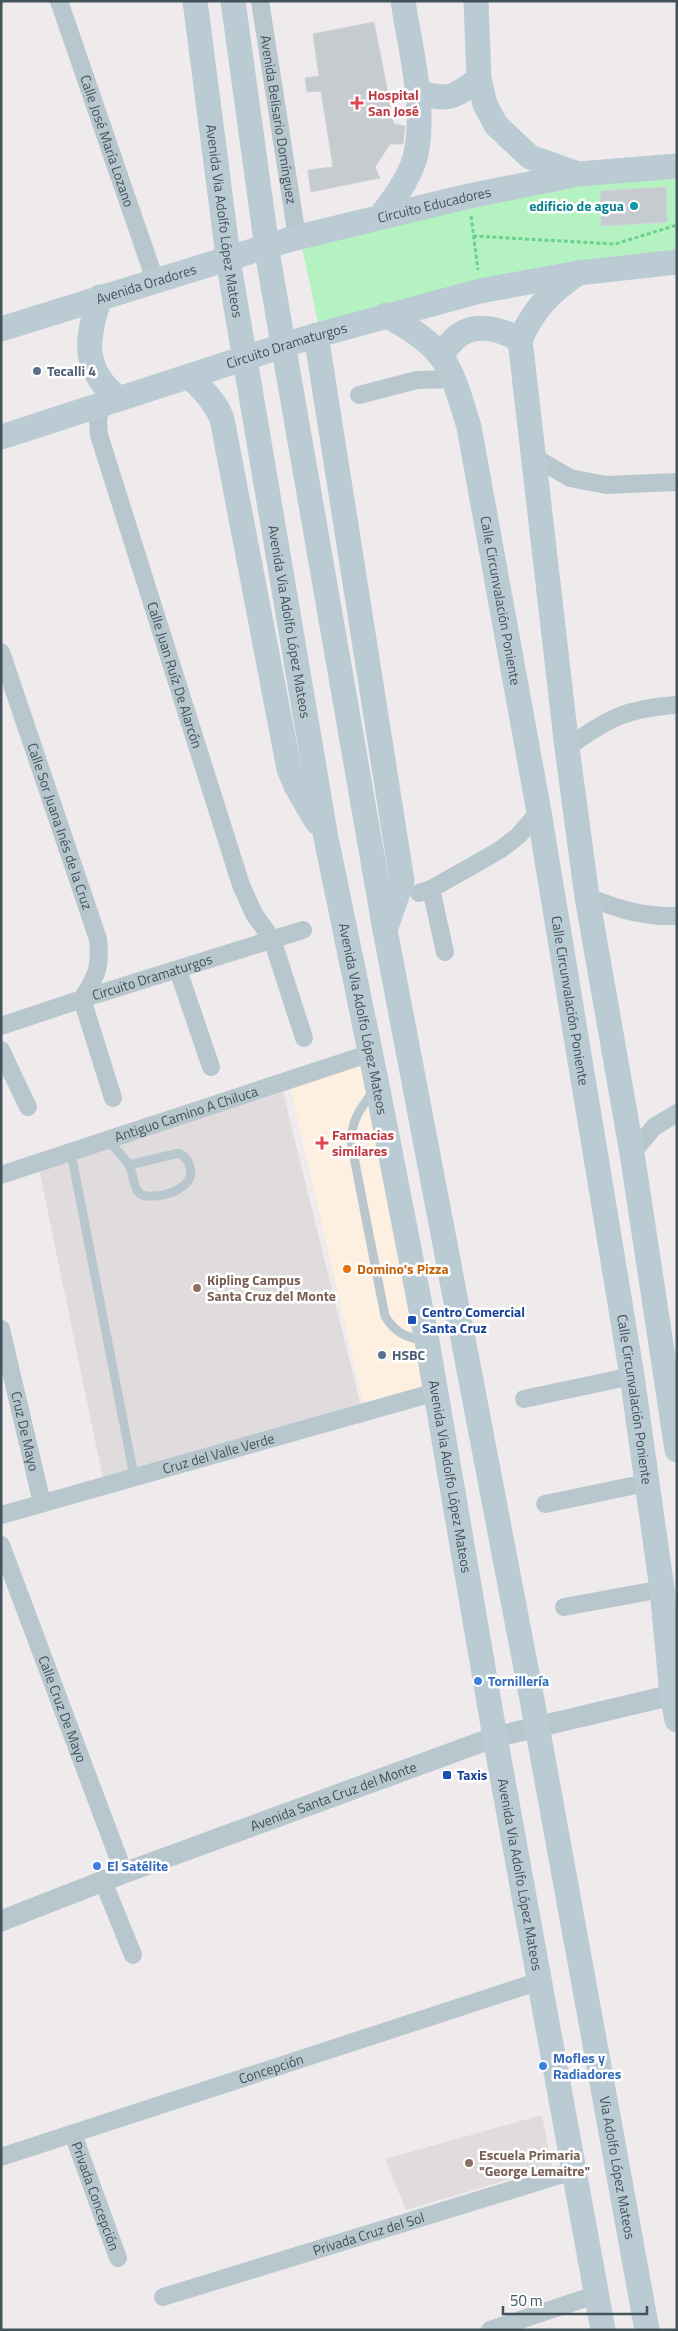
<svg xmlns="http://www.w3.org/2000/svg" width="678" height="2331" font-family="'Titillium Web',sans-serif">
<rect width="100%" height="100%" fill="#efebec"/>
<polygon fill="#fdf0e1" points="365,1058 434,1388 364,1406 290,1086"/>
<g fill="#e0dcde">
<polygon points="283,1092 361,1407 103,1479 39,1169"/>
<polygon points="542,2115 552,2167 406,2210 385,2159"/>
</g>
<polygon fill="#b5f2c2" points="677,173 677,257 320,331 300,238 469,196"/>
<g fill="#c5cbcf" stroke="#cfd3d8">
<polygon points="374,22 394,124 405,126 403,144 390,144 375,167 380,178 311,192 308,170 333,167 321,91 307,92 305,78 319,76 313,34"/>
<polygon points="666,187 667,222 601,226 600,191"/>
</g>
<g fill="none" stroke-linecap="round" stroke-linejoin="round">
<g stroke="#6ad28e" stroke-width="3" stroke-dasharray="4 2.5" stroke-linecap="butt">
<polyline points="471,216 478,270"/>
<polyline points="473,236 615,244 677,225"/>
</g>
<g stroke="#b8c7cd" stroke-width="9">
<path d="M 374,1090 C 360,1109 352,1119 351,1142 L 385,1316 C 395,1333 406,1337 424,1341"/>
<path d="M 108,1140 C 114,1148 123,1155 128,1164 C 134,1172 132,1185 139,1193 C 148,1202 198,1192 190,1167 C 188,1160 185,1156 179,1153 L 129,1165"/>
<polyline points="71,1153 134,1476"/>
</g>
<g stroke="#b8c7cd" stroke-width="18">
<path id="s1" d="M 59,1 L 155,280"/>
<path id="s2" d="M 260,1 L 297,237"/>
<polyline points="359,395 417,380 455,379"/>
<path id="s3" d="M 101,405 L 98,420 L 99,435 L 241,885 L 254,914 L 272,939 L 304,1038"/>
<polyline points="534,457 570,478 606,485 677,482"/>
<path id="s4" d="M 1,652 L 98,939 C 101,966 97,976 82,999 L 113,1098"/>
<path d="M 567,748 C 606,719 627,708 677,705"/>
<polyline points="431,889 445,952"/>
<polyline points="419,893 431,889 500,850 518,836 539,812"/>
<path d="M 587,897 C 619,909 642,917 677,916"/>
<polyline points="178,970 211,1067"/>
<path id="s5" d="M 1,1026 L 82,999 L 303,930"/>
<polyline points="1,1050 28,1107"/>
<polyline points="632,1153 654,1127 677,1113"/>
<path id="s6" d="M 1,1175 L 371,1053"/>
<path id="s7" d="M 1,1329 L 42,1503"/>
<polyline points="524,1399 632,1376"/>
<polyline points="545,1504 646,1483"/>
<path id="s8" d="M 1,1515 L 436,1392"/>
<path id="s9" d="M 1,1545 L 124,1873"/>
<polyline points="564,1607 662,1589"/>
<polyline points="103,1881 133,1955"/>
<path id="s10" d="M 73,2134 L 118,2258"/>
<path id="s11" d="M 1,2157 L 540,1981"/>
<path id="s12" d="M 163,2297 L 573,2171"/>
<polyline points="490,2330 598,2294"/>
</g>
<path stroke="#b8c7cd" stroke-width="21" id="s13" d="M 1,1921 L 124,1873 L 495,1737 L 672,1695"/>
<g stroke="#bacbd4" stroke-width="25">
<path id="s14" d="M 195,1 L 230,271 L 326,838 L 377,1085 L 427,1341 L 495,1737 L 603,2330"/>
<path id="s15" d="M 233,1 L 269,263 L 385,930 L 537,1726 L 647,2330"/>
<polyline points="476,1 479,79 485,104 496,125 530,157 578,174"/>
<path d="M 417,91 C 447,102 453,98 479,79"/>
<path d="M 380,217 C 394,199 408,180 415,158 C 427,111 410,48 403,1"/>
<path d="M 578,273 C 551,291 533,310 520,340 L 567,748 L 587,897 L 632,1153 L 677,1450"/>
<path d="M 100,297 C 86,339 81,369 119,399"/>
<path id="s16" d="M 386,315 C 446,348 450,363 469,427 L 539,812 L 632,1376 L 662,1589 L 672,1695 L 677,1720"/>
<path id="s17" d="M 1,329 L 291,239 L 469,196 L 578,174 L 677,166"/>
<polyline points="316,335 402,881 385,930"/>
<path d="M 442,356 C 460,321 490,323 520,340"/>
<path d="M 190,377 C 203,390 215,401 222,419 L 289,769 L 296,786 L 317,822"/>
<path id="s18" d="M 1,437 L 307,338 L 480,291 L 578,273 L 677,262"/>
</g>
</g>
<g fill="#e0444e" stroke="#fff" stroke-width="2">
<path d="M354.5 95.5h5v5h5v5h-5v5h-5v-5h-5v-5h5z"/>
<path d="M319.5 1135.5h5v5h5v5h-5v5h-5v-5h-5v-5h5z"/>
</g>
<circle fill="#0f9aa8" stroke="#fff" stroke-width="2" cx="634" cy="206" r="5"/>
<g fill="#5c6f8a" stroke="#fff" stroke-width="2">
<circle cx="37" cy="371" r="5"/>
<circle cx="382" cy="1355" r="5"/>
</g>
<circle fill="#e8710a" stroke="#fff" stroke-width="2" cx="347" cy="1269" r="5"/>
<g fill="#8d6e63" stroke="#fff" stroke-width="2">
<circle cx="197" cy="1288" r="5"/>
<circle cx="469" cy="2163" r="5"/>
</g>
<g fill="#1a4fb4" stroke="#fff" stroke-width="2">
<rect x="407" y="1315" width="10" height="10" rx="2.5"/>
<rect x="442" y="1770" width="10" height="10" rx="2.5"/>
</g>
<g fill="#3f7fe0" stroke="#fff" stroke-width="2">
<circle cx="478" cy="1681" r="5"/>
<circle cx="97" cy="1866" r="5"/>
<circle cx="543" cy="2066" r="5"/>
</g>
<g text-anchor="middle" stroke-width="5" stroke-linejoin="round" paint-order="stroke">
<g font-size="14" font-weight="bold" fill="#be3a42" stroke="#fff" text-anchor="start">
<text x="368" y="100">Hospital<tspan x="368" dy="16">San José</tspan></text>
<text x="332" y="1140">Farmacias<tspan x="332" dy="16">similares</tspan></text>
</g>
<g font-size="14" fill="#43535a" stroke="#fff">
<text dy="5" stroke="none"><textPath href="#s2" startOffset="120">Avenida Belisario Domínguez</textPath></text>
<text dy="5" stroke="none"><textPath href="#s1" startOffset="148">Calle José María Lozano</textPath></text>
<text dy="5" stroke="none"><textPath href="#s17" startOffset="451">Circuito Educadores</textPath></text>
<text dy="5" stroke="none"><textPath href="#s14" startOffset="222">Avenida Via Adolfo López Mateos</textPath></text>
<text dy="5" stroke="none"><textPath href="#s17" startOffset="152">Avenida Oradores</textPath></text>
<text dy="5" stroke="none"><textPath href="#s18" startOffset="300">Circuito Dramaturgos</textPath></text>
<text dy="5" stroke="none"><textPath href="#s16" startOffset="322">Calle Circunvalación Poniente</textPath></text>
<text dy="5" stroke="none"><textPath href="#s14" startOffset="628">Avenida Via Adolfo López Mateos</textPath></text>
<text dy="5" stroke="none"><textPath href="#s3" startOffset="282">Calle Juan Ruíz De Alarcón</textPath></text>
<text dy="5" stroke="none"><textPath href="#s4" startOffset="184">Calle Sor Juana Inés de la Cruz</textPath></text>
<text dy="5" stroke="none"><textPath href="#s5" startOffset="159">Circuito Dramaturgos</textPath></text>
<text dy="5" stroke="none"><textPath href="#s16" startOffset="728">Calle Circunvalación Poniente</textPath></text>
<text dy="5" stroke="none"><textPath href="#s14" startOffset="1032">Avenida Via Adolfo López Mateos</textPath></text>
<text dy="5" stroke="none"><textPath href="#s6" startOffset="195">Antiguo Camino A Chiluca</textPath></text>
<text dy="5" stroke="none"><textPath href="#s16" startOffset="1132">Calle Circunvalación Poniente</textPath></text>
<text dy="5" stroke="none"><textPath href="#s7" startOffset="105">Cruz De Mayo</textPath></text>
<text dy="5" stroke="none"><textPath href="#s8" startOffset="226">Cruz del Valle Verde</textPath></text>
<text dy="5" stroke="none"><textPath href="#s14" startOffset="1498">Avenida Via Adolfo López Mateos</textPath></text>
<text dy="5" stroke="none"><textPath href="#s9" startOffset="175">Calle Cruz De Mayo</textPath></text>
<text dy="5" stroke="none"><textPath href="#s13" startOffset="355">Avenida Santa Cruz del Monte</textPath></text>
<text dy="5" stroke="none"><textPath href="#s14" startOffset="1902">Avenida Via Adolfo López Mateos</textPath></text>
<text dy="5" stroke="none"><textPath href="#s11" startOffset="284">Concepción</textPath></text>
<text dy="5" stroke="none"><textPath href="#s15" startOffset="2201">Via Adolfo López Mateos</textPath></text>
<text dy="5" stroke="none"><textPath href="#s10" startOffset="66">Privada Concepción</textPath></text>
<text dy="5" stroke="none"><textPath href="#s12" startOffset="215">Privada Cruz del Sol</textPath></text>
</g>
<g font-size="14" font-weight="bold" fill="#0d838f" stroke="#fff" text-anchor="end">
<text x="624" y="211">edificio de agua</text>
</g>
<g font-size="14" font-weight="bold" fill="#4e5e75" stroke="#fff" text-anchor="start">
<text x="47" y="376">Tecalli 4</text>
<text x="392" y="1360">HSBC</text>
</g>
<g font-size="14" font-weight="bold" fill="#c56008" stroke="#fff" text-anchor="start">
<text x="357" y="1274">Domino's Pizza</text>
</g>
<g font-size="14" font-weight="bold" fill="#785e54" stroke="#fff" text-anchor="start">
<text x="207" y="1285">Kipling Campus<tspan x="207" dy="16">Santa Cruz del Monte</tspan></text>
<text x="479" y="2160">Escuela Primaria<tspan x="479" dy="16">"George Lemaitre"</tspan></text>
</g>
<g font-size="14" font-weight="bold" fill="#164399" stroke="#fff" text-anchor="start">
<text x="422" y="1317">Centro Comercial<tspan x="422" dy="16">Santa Cruz</tspan></text>
<text x="457" y="1780">Taxis</text>
</g>
<g font-size="14" font-weight="bold" fill="#366cbe" stroke="#fff" text-anchor="start">
<text x="488" y="1686">Tornillería</text>
<text x="107" y="1871">El Satélite</text>
<text x="553" y="2063">Mofles y<tspan x="553" dy="16">Radiadores</tspan></text>
</g>
</g>
<rect width="678" height="2331" fill="none" stroke="#43535a" stroke-width="5"/>
<path d="M503 2306v8h144v-8" fill="none" stroke="#43535a" stroke-width="2.5"/>
<text x="510" y="2306" font-size="15" fill="#43535a" stroke="#ffffff" stroke-width="4" paint-order="stroke">50 m</text>
</svg>
